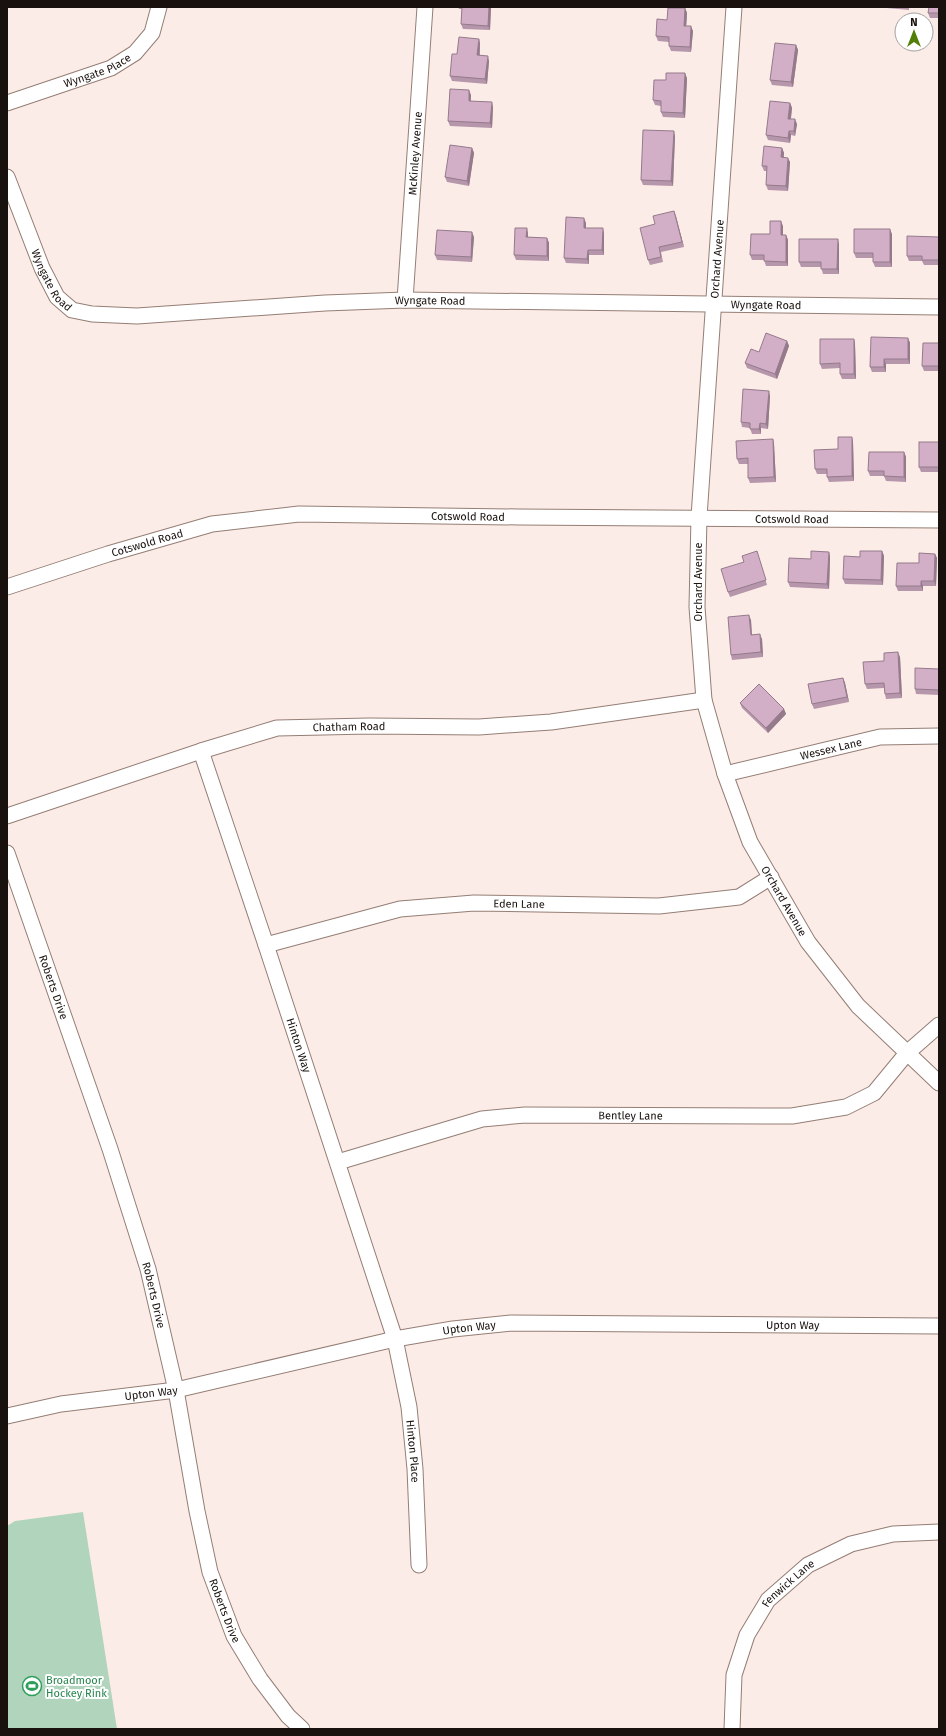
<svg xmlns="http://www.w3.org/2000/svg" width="946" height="1736" font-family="'Fira Sans',sans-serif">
<rect width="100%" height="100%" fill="#fcece7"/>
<polygon fill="#b1d4bc" points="83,1512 117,1729 7,1729 7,1526 15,1521"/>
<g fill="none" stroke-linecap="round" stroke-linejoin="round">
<g stroke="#947e75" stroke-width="17">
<g id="minor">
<path id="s1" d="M 734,7 L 699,517 L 697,607 L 704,700 L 725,774 L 750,842 L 808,942 L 858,1006 L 939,1083"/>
<path id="s2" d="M 7,103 L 111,68 L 135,53 L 152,33 L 159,7"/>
<path id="s3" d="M 7,177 L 42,268 L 57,297 L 72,310 L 92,314 L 137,316 L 325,303 L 405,300 L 939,307"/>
<path id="s4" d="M 405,300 L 425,7"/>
<path id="s5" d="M 7,587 L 108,554 L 212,524 L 299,514 L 519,517 L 939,520"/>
<path id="s6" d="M 201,751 L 266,945 L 395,1339 L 409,1407 L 415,1469 L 419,1565"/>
<path id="s7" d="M 725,774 L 880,737 L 939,736"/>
<path id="s8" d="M 7,816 L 201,751 L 277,728 L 369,726 L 479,727 L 551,722 L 704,700"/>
<path id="s9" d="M 7,853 L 110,1149 L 148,1269 L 176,1390 L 197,1511 L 210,1572 L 234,1636 L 260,1679 L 288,1716 L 302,1729"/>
<path id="s10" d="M 266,945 L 400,909 L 474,903 L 659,906 L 739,897 L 771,877"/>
<path id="s11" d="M 338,1162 L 482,1119 L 525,1115 L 792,1116 L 846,1107 L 874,1093 L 907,1053 L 939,1025"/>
<path id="s12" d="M 7,1416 L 61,1404 L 176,1390 L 395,1339 L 453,1329 L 511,1323 L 939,1326"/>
<path id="s13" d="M 732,1729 L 734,1675 L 747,1635 L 768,1600 L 808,1565 L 851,1544 L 893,1534 L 939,1532"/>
</g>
</g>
<use href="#minor" stroke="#fff" stroke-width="15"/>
</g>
<g fill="#b596ab">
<polygon points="458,7 491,7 490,30 463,29 461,24 462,9 459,9"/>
<polygon points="875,7 909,7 909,10"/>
<polygon points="939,7 939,18 930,18 928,13"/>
<polygon points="685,8 687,13 686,26 693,31 691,52 671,51 669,46 669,42 658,41 656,36 667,20"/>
<polygon points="479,39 480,44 480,55 489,61 487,84 452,81 450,76 457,54"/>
<polygon points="796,45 798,50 793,87 772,85 770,80"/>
<polygon points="687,78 685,118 663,117 661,112 661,106 655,105 653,100 666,80"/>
<polygon points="471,95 471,101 493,107 492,128 450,126 448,121"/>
<polygon points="790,103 792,108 791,119 797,124 795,136 791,135 790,143 768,140 766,135"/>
<polygon points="675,136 673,186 643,185 641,180"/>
<polygon points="472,148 474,153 469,186 447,182 445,177"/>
<polygon points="782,148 784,153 784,157 790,162 788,191 768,190 766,185 767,171 764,171 762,166"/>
<polygon points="674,211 684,247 661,252 663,262 650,265 648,260 655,224"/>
<polygon points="586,223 586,228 604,233 604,255 589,255 589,264 566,263 564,258"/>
<polygon points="783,226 783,235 786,235 788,240 788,266 766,266 764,260 752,260 750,255 770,234"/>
<polygon points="528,233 528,237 547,238 549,243 549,261 516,260 514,255"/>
<polygon points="892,234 892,267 875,267 873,262 873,258 856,258 854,253"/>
<polygon points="474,237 472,262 437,260 435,255"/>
<polygon points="939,237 939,265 924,265 922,261 909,261 907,256"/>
<polygon points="839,244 839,274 823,274 821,267 801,267 799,262"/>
<polygon points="908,338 910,343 910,364 886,364 886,372 872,372 870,367"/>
<polygon points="854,339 855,344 856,379 842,379 840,374 840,368 822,369 820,364"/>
<polygon points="787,341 789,346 777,379 747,368 745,363 759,352"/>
<polygon points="939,343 939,371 924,371 922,366"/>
<polygon points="770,396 768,429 761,428 761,434 752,434 750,428 742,427 741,422"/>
<polygon points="852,437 853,442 854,481 829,482 827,477 827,474 817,474 815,469 838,449"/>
<polygon points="773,439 774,444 776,482 750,483 748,478 748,464 739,464 737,459"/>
<polygon points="939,442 939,472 921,472 919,467"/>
<polygon points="904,452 906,457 906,482 886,481 884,476 870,476 868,471"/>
<polygon points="757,551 767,585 730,597 728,592 744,562"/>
<polygon points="882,551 884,556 883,585 845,584 843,579"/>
<polygon points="829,552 830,557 829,589 790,587 788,582 811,559"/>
<polygon points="935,554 937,558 936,586 923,586 923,591 898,591 896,586"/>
<polygon points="751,620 752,635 762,639 763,657 732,660 731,655"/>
<polygon points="900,657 902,698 886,699 885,694 884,688 867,689 865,684 884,661"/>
<polygon points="939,669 939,695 916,694 915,689"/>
<polygon points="843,678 845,683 849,702 814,709 812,704"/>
<polygon points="740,703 784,709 786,714 768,733 742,708"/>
</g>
<g fill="#947a8b">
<polygon points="489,7 491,7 490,30 488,26"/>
<polygon points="685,8 687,13 686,31 684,26"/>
<polygon points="691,26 693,31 691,52 690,47"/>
<polygon points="479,39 480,44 479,60 477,55"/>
<polygon points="796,45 798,50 793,87 791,82"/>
<polygon points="488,56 489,61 487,84 485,79"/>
<polygon points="685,73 687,78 685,118 683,113"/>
<polygon points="469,90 471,95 470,106 469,101"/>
<polygon points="492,102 493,107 492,128 490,123"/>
<polygon points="790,103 792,108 790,124 788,119"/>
<polygon points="795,119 797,124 795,136 794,131"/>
<polygon points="674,131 675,136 673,186 671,181"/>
<polygon points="789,131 791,135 790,143 788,138"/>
<polygon points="472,148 474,153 469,186 467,181"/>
<polygon points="782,148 784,153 783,162 781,157"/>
<polygon points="788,158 790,162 788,191 786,186"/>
<polygon points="674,211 676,216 684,247 682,242"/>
<polygon points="584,218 586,223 586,233 584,228"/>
<polygon points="781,221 783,226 783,240 781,235"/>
<polygon points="527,228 528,233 528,242 526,237"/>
<polygon points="603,228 604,233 604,255 602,250"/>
<polygon points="890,229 892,234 892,267 890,262"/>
<polygon points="472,232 474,237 472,262 471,257"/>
<polygon points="786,235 788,240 788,266 786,262"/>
<polygon points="547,238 549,243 549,261 547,256"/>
<polygon points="838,239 839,244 839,274 837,269"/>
<polygon points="588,250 589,255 589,264 587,259"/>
<polygon points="908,338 910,343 910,364 908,359"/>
<polygon points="854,339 855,344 856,379 854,374"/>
<polygon points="787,341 789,346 777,379 775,374"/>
<polygon points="884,359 886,364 886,372 884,367"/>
<polygon points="769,391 770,396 768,429 766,424"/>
<polygon points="760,423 761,428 761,434 759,429"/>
<polygon points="852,437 853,442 854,481 852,476"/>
<polygon points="773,439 774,444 776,482 774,477"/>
<polygon points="904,452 906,457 906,482 904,477"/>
<polygon points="882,551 884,556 883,585 881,580"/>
<polygon points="829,552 830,557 829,589 827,584"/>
<polygon points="935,554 937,558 936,586 934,581"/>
<polygon points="921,581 923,586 923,591 921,586"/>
<polygon points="749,615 751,620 752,640 751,635"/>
<polygon points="760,634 762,639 763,657 761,652"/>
<polygon points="898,652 900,657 902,698 900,693"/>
<polygon points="843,678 845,683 849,702 847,697"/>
<polygon points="784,709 786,714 768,733 766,728"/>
</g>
<g fill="#d3afc7" stroke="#947a8b">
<polygon points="462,7 489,7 488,26 461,24"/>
<polygon points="929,7 939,7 939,13 928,13"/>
<polygon points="668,8 685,8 684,26 691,26 690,47 669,46 669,37 656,36 657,19 667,20"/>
<polygon points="459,37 479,39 477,55 488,56 485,79 450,76 452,54 457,54"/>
<polygon points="775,43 796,45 791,82 770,80"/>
<polygon points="666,73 685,73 683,113 661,112 661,101 653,100 654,80 666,80"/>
<polygon points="450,89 469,90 469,101 492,102 490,123 448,121"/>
<polygon points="770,101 790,103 788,119 795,119 794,131 789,131 788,138 766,135"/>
<polygon points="643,130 674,131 671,181 641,180"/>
<polygon points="450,145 472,148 467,181 445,177"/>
<polygon points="764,146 782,148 781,157 788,158 786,186 766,185 767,166 762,166"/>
<polygon points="674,211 682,242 659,247 661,257 648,260 640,228 655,224 653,216"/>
<polygon points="566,217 584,218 584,228 603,228 602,250 588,250 587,259 564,258"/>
<polygon points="770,221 781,221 781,235 786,235 786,262 764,261 764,255 750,255 751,234 770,234"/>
<polygon points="515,228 527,228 526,237 547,238 547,256 514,255"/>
<polygon points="854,229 890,229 890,262 873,262 873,253 854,253"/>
<polygon points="437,230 472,232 471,257 435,255"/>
<polygon points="907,236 939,237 939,260 922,260 922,256 907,256"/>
<polygon points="799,239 838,239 837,269 821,269 821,262 799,262"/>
<polygon points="766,333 787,341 775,374 745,363 751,349 759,352"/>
<polygon points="871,337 908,338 908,359 884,359 884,367 870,367"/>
<polygon points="820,339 854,339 854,374 840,374 840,363 820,364"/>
<polygon points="923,343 939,343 939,366 922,366"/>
<polygon points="743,389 769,391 766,424 760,423 759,429 750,429 750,423 741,422"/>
<polygon points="838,437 852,437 852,476 827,477 827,469 815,469 814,450 838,449"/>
<polygon points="773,439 774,477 748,478 748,458 737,459 736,441"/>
<rect x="919" y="442" width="20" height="25"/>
<polygon points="869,452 904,452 904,477 884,476 884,471 868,471"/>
<polygon points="757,551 766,580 728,592 721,569 744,562 742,556"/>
<polygon points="811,551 829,552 827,584 788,582 789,558 811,559"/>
<polygon points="860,551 882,551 881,580 843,579 844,556 860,557"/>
<polygon points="919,553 935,554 934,581 921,581 921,586 896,586 897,563 919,563"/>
<polygon points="749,615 751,635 760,634 761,652 731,655 728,617"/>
<polygon points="898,652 900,693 885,694 884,683 865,684 863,662 884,661 884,653"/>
<polygon points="915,668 939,669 939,690 915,689"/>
<polygon points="843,678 847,697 812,704 808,684"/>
<polygon points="759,684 784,709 766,728 740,703"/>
</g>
<defs>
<g id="stadium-ring" transform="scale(1)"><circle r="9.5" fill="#fff" stroke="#2e9e5b" stroke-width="1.5"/><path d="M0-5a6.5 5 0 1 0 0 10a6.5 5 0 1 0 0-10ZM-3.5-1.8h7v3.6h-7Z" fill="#2e9e5b"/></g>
</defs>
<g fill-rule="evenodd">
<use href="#stadium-ring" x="32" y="1686"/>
</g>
<g text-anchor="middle" stroke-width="4" stroke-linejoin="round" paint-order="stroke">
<g font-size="11" fill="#19110e" stroke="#fff">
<text dy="4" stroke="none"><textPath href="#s2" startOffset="96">Wyngate Place</textPath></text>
<text dy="4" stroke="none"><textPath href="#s4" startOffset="147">McKinley Avenue</textPath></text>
<text transform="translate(717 259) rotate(-86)" y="4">Orchard Avenue</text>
<text dy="4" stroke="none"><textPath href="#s3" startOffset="113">Wyngate Road</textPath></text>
<text dy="4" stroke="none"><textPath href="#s3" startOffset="509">Wyngate Road</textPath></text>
<text dy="4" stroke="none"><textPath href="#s3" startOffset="845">Wyngate Road</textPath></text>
<text dy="4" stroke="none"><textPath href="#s5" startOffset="471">Cotswold Road</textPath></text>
<text dy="4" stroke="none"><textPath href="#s5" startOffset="795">Cotswold Road</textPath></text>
<text dy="4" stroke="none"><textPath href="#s5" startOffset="147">Cotswold Road</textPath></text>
<text transform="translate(698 582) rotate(-90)" y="4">Orchard Avenue</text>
<text dy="4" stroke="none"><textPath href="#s8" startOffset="356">Chatham Road</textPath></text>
<text dy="4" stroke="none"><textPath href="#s7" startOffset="109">Wessex Lane</textPath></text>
<text dy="4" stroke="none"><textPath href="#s1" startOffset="912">Orchard Avenue</textPath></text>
<text dy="4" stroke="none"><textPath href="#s10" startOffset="258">Eden Lane</textPath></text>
<text dy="4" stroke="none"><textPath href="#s9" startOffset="142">Roberts Drive</textPath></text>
<text dy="4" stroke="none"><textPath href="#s6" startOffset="310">Hinton Way</textPath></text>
<text dy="4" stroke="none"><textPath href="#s11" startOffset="299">Bentley Lane</textPath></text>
<text dy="4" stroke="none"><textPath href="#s9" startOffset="466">Roberts Drive</textPath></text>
<text dy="4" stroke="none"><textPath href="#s12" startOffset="795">Upton Way</textPath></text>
<text dy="4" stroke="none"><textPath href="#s12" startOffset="471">Upton Way</textPath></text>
<text dy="4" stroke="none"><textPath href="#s12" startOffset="146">Upton Way</textPath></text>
<text dy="4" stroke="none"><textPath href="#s6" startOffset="733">Hinton Place</textPath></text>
<text dy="4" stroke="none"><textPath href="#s13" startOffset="163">Fenwick Lane</textPath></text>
<text dy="4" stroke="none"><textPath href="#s9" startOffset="790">Roberts Drive</textPath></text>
</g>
<g font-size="11" fill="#27864d" stroke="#fff" text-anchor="start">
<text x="46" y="1684">Broadmoor<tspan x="46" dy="13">Hockey Rink</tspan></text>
</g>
</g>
<rect width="946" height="1736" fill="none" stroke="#19110e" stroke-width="16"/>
<g transform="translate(914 32)"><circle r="19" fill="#ffffff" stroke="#a3a09f"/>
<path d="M0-3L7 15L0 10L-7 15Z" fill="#527f08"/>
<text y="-6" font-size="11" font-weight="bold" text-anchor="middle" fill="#19110e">N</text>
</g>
</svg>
